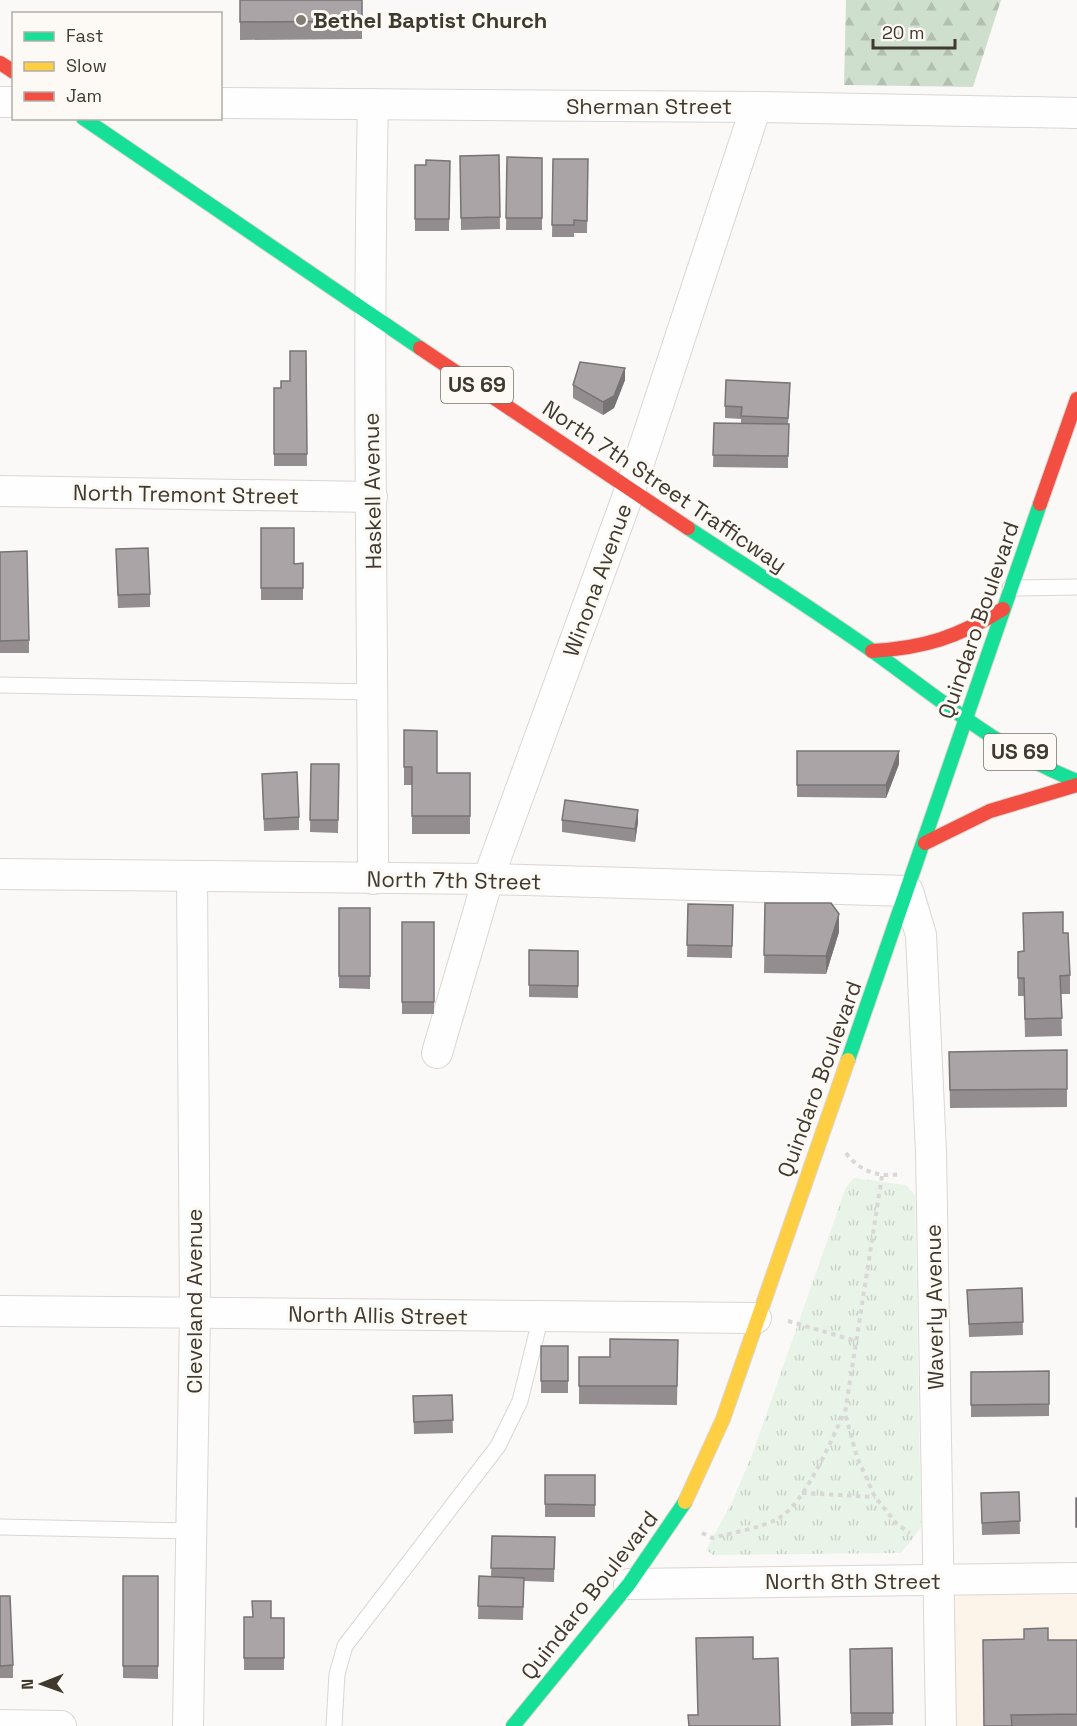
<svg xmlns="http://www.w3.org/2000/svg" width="1077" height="1726" font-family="'Space Grotesk',sans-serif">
<defs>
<pattern id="forest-firs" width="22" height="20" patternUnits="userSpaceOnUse" patternTransform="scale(1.5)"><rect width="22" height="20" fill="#cfdfce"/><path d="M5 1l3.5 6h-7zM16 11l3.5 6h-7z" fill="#b3c0b1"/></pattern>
<pattern id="park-tufts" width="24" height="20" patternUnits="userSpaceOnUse" patternTransform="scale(1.5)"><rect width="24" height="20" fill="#e9f4e8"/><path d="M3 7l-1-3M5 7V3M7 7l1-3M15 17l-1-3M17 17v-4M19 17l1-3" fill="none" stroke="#c9d2c7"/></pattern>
</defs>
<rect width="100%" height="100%" fill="#fbf9f7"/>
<polygon fill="#fcf4e9" points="960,1595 1077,1595 1077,1726 953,1726 951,1601"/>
<polygon fill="url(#forest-firs)" points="846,0 1001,0 973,87 844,85"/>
<polygon fill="url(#park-tufts)" points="854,1178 906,1185 915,1195 921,1528 901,1553 713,1555 706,1550 732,1502 752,1455 846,1187"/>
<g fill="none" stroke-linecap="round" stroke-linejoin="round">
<g stroke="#dbd6d1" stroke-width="17">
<g id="lane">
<polyline points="1010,588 1077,587"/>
<polyline points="0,685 373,692"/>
<polyline points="0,1527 191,1531"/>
<polyline points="334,1726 337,1674 345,1646 498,1446 520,1401 541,1316"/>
</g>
</g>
<g stroke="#dbd6d1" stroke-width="32">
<g id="street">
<polyline points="0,102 14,102"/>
<polyline points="220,103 756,107 1077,113"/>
<path d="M 373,104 C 367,362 373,620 373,879"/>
<polyline points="0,491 372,497"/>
<polyline points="0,874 488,879 908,891 921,935 931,1152 941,1726"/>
<polyline points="437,1053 488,879 631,487 756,107"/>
<polyline points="0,1311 756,1318"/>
<polyline points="629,1584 1077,1578"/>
<polyline points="0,1725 61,1726"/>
<polyline points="188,1726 195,1313 192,876"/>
</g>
</g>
<g stroke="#dbd6d1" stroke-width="16">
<g id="fast">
<polyline points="83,118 420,348"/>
<path d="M 688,528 C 750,569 813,609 874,652 C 938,698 1002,752 1077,781"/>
<polyline points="848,1060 1040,504"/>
<polyline points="513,1726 629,1584 685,1502"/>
</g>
</g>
<g stroke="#dbd6d1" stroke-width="16">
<polyline id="slow" points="685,1502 723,1419 848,1060"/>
</g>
<g stroke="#dbd6d1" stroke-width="16">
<g id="jam">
<polyline points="0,63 14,72"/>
<polyline points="420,348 688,528"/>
<polyline points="1040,504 1077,399"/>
<path d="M 872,651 C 925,648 958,637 1003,609"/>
<polyline points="925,843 990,811 1077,785"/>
</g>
</g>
<g stroke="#d9d8d7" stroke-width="4" stroke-dasharray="4.5 4.5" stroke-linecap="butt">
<path d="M 846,1153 C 861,1173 879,1177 902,1174"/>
<polyline points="882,1176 845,1413 857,1457 875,1497 897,1524 910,1533"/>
<polyline points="788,1321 856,1341"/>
<polyline points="802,1493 875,1497"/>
<path d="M 702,1533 L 712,1538 C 731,1533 762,1528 779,1518 C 805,1503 831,1441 844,1413"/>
</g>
<use href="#lane" stroke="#fefefe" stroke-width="15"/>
<use href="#street" stroke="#fefefe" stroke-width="30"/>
<use href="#fast" stroke="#16e098" stroke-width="14"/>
<use href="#slow" stroke="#ffcf43" stroke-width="14"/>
<use href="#jam" stroke="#f24e42" stroke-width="14"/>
</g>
<g fill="#938d90">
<polygon points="240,0 362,0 362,39 240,40"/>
<polygon points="499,155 500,229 461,230 460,156"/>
<polygon points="507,157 542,158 542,230 506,230"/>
<polygon points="553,159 588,159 587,233 574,233 574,237 552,237"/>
<polygon points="450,161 449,231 415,231 415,165 426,165"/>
<polygon points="306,351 307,466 274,466 274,388 281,388 290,381"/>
<polygon points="625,380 614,408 603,415 573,398 573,385"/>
<polygon points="790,395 788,424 788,468 713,467 714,423 741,423 741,419 725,418 725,406"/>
<polygon points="261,528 294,564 303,563 303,600 261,600"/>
<polygon points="116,549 150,594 150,607 118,608"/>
<polygon points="0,552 29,640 29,653 0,653"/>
<polygon points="404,730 437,773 470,773 470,834 412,834 412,785 404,785"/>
<polygon points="797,751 899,764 886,798 797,797"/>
<polygon points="311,764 339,764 338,833 310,832"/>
<polygon points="262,774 299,817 299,830 264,831"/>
<polygon points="562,820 638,822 635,842 562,832"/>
<polygon points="765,903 839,932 826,974 764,973"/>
<polygon points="688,904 733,905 732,958 687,957"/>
<polygon points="339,908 370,908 370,989 339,988"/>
<rect x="402" y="922" width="32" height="92"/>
<polygon points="1063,933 1070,975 1070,994 1061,994 1062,1036 1025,1037 1024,996 1018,996 1018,952 1023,951"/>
<polygon points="529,950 578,951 578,998 529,997"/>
<polygon points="1067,1050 1067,1107 950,1108 949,1052"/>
<polygon points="1022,1288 1023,1335 969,1337 967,1290"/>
<polygon points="678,1340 677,1405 579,1404 579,1357 610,1357"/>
<rect x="541" y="1346" width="27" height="47"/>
<polygon points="1049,1371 1049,1416 971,1417 971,1372"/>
<polygon points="452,1395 453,1433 414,1434 413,1396"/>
<rect x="545" y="1475" width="50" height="42"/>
<polygon points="1019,1492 1020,1534 982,1535 981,1493"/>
<polygon points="492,1536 555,1537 554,1582 524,1581 523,1620 478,1619 479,1576 491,1577"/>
<polygon points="123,1576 158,1576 158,1679 123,1678"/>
<polygon points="0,1596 13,1665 13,1678 0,1678"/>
<polygon points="244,1617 284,1618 284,1670 244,1670"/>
<polygon points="1048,1640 1077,1640 1077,1726 984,1726"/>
<polygon points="892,1648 893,1725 851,1726 850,1649"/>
</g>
<g fill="#787375">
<polygon points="625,368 625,380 614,408 603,415 603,402"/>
<polygon points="899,751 899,764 886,798 886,785"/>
<polygon points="638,810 638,822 635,842 635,829"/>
<polygon points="839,914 839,932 826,974 826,956"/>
</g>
<g fill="#aba4a7" stroke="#787375" stroke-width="1.5">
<polygon points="240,0 362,0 362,21 240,22"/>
<polygon points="499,155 500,217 461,218 460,156"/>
<polygon points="507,157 542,158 542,218 506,218"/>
<polygon points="553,159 588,159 587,221 574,220 574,225 552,225"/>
<polygon points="426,160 450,161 449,219 415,219 415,165 426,165"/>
<polygon points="290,351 306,351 307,454 274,454 274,388 281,388 281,381 290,381"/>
<polygon points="580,362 625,368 614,396 603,402 573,385"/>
<polygon points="726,380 790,383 788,418 741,416 742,407 725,406"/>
<polygon points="714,423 789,424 788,456 713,455"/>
<polygon points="261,528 294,528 294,564 303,563 303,588 261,588"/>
<polygon points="148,548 150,594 118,595 116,549"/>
<polygon points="27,551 29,640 0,641 0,552"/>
<polygon points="404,730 437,731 437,773 470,773 470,816 412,816 412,767 404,767"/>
<polygon points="797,751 899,751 886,785 797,785"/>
<polygon points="311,764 339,764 338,820 310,820"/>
<polygon points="297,772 299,817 264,819 262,774"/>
<polygon points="565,800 638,810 635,829 562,820"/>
<polygon points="765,903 831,903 839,914 826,956 764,955"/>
<polygon points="688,904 733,905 732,946 687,945"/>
<rect x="339" y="908" width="31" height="68"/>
<polygon points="1063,912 1063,933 1068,933 1070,975 1060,976 1062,1018 1025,1019 1024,978 1018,978 1018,952 1024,951 1023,913"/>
<rect x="402" y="922" width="32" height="80"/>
<polygon points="529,950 578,951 578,986 529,985"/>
<polygon points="1067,1050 1067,1089 950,1090 949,1052"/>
<polygon points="1022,1288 1023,1322 969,1324 967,1290"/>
<polygon points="610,1339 678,1340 677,1386 579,1386 579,1357 610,1357"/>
<rect x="541" y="1346" width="27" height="35"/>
<polygon points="1049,1371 1049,1404 971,1405 971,1372"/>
<polygon points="452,1395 453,1420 414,1422 413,1396"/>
<polygon points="545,1475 595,1475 595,1505 545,1504"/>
<polygon points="1019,1492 1020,1521 982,1523 981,1493"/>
<rect x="1076" y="1498" width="1" height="29"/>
<polygon points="492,1536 555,1537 554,1569 491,1568"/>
<rect x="123" y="1576" width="35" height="90"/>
<polygon points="479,1576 524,1578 523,1607 478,1606"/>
<polygon points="0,1596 10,1596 13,1665 0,1666"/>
<polygon points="252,1601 271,1601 271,1618 284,1618 284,1658 244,1658 244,1617 253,1617"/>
<polygon points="1048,1628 1048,1640 1077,1640 1077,1714 1011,1715 1012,1726 984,1726 983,1640 1024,1639 1024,1629"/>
<polygon points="753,1637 753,1659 778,1658 780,1726 689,1726 688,1715 698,1715 696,1638"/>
<polygon points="892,1648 893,1713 851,1713 850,1649"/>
</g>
<circle fill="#817c75" stroke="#fdfaf5" stroke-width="2" cx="301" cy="20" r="6"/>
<g text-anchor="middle" stroke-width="6" stroke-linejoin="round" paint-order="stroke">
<g fill="#fdfaf5" stroke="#78736a" stroke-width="1.5">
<rect x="441" y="367" width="72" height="36" rx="4.5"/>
<rect x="984" y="734" width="72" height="36" rx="4.5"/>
</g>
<g font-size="21" font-weight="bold" fill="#3f392f">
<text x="477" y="392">US 69</text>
<text x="1020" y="759">US 69</text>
</g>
<g font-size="22" font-weight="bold" fill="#3f392f" stroke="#fdfaf5" text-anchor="start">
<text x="313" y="28">Bethel Baptist Church</text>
</g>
<g font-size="22" fill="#3f392f" stroke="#fdfaf5">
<text x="649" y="114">Sherman Street</text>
<text transform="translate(665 486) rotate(34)" y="8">North 7th Street Trafficway</text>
<text transform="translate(372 491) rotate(-91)" y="8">Haskell Avenue</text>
<text transform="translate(186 494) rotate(1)" y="8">North Tremont Street</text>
<text transform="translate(597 580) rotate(-70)" y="8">Winona Avenue</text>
<text transform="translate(978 620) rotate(-71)" y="8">Quindaro Boulevard</text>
<text transform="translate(454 880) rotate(1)" y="8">North 7th Street</text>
<text transform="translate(819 1079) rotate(-70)" y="8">Quindaro Boulevard</text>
<text transform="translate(194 1301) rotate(-90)" y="8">Cleveland Avenue</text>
<text transform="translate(934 1307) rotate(-91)" y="8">Waverly Avenue</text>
<text transform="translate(378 1315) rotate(1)" y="8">North Allis Street</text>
<text x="853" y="1589">North 8th Street</text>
<text transform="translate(589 1595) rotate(-52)" y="8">Quindaro Boulevard</text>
</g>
</g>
<rect x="12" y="12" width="210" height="108" fill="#fdfaf5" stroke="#b1ada6" stroke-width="1.5"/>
<rect x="24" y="32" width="30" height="9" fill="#16e098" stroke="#b1ada6" stroke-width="1.5"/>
<text x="66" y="42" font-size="18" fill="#3f392f">Fast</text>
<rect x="24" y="62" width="30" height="9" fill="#ffcf43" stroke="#b1ada6" stroke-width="1.5"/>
<text x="66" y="72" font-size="18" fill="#3f392f">Slow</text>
<rect x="24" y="92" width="30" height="9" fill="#f24e42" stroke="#b1ada6" stroke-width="1.5"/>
<text x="66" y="102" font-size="18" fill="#3f392f">Jam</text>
<g transform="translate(42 1684) rotate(269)" stroke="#fdfaf5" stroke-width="4.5" paint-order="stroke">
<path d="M0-4.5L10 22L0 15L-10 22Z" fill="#3f392f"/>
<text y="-9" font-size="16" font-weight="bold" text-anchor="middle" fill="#3f392f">N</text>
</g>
<path d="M873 39v9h82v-9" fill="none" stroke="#3f392f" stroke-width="3"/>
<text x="882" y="39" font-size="18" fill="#3f392f" stroke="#fdfaf5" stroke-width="4.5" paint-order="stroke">20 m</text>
</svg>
